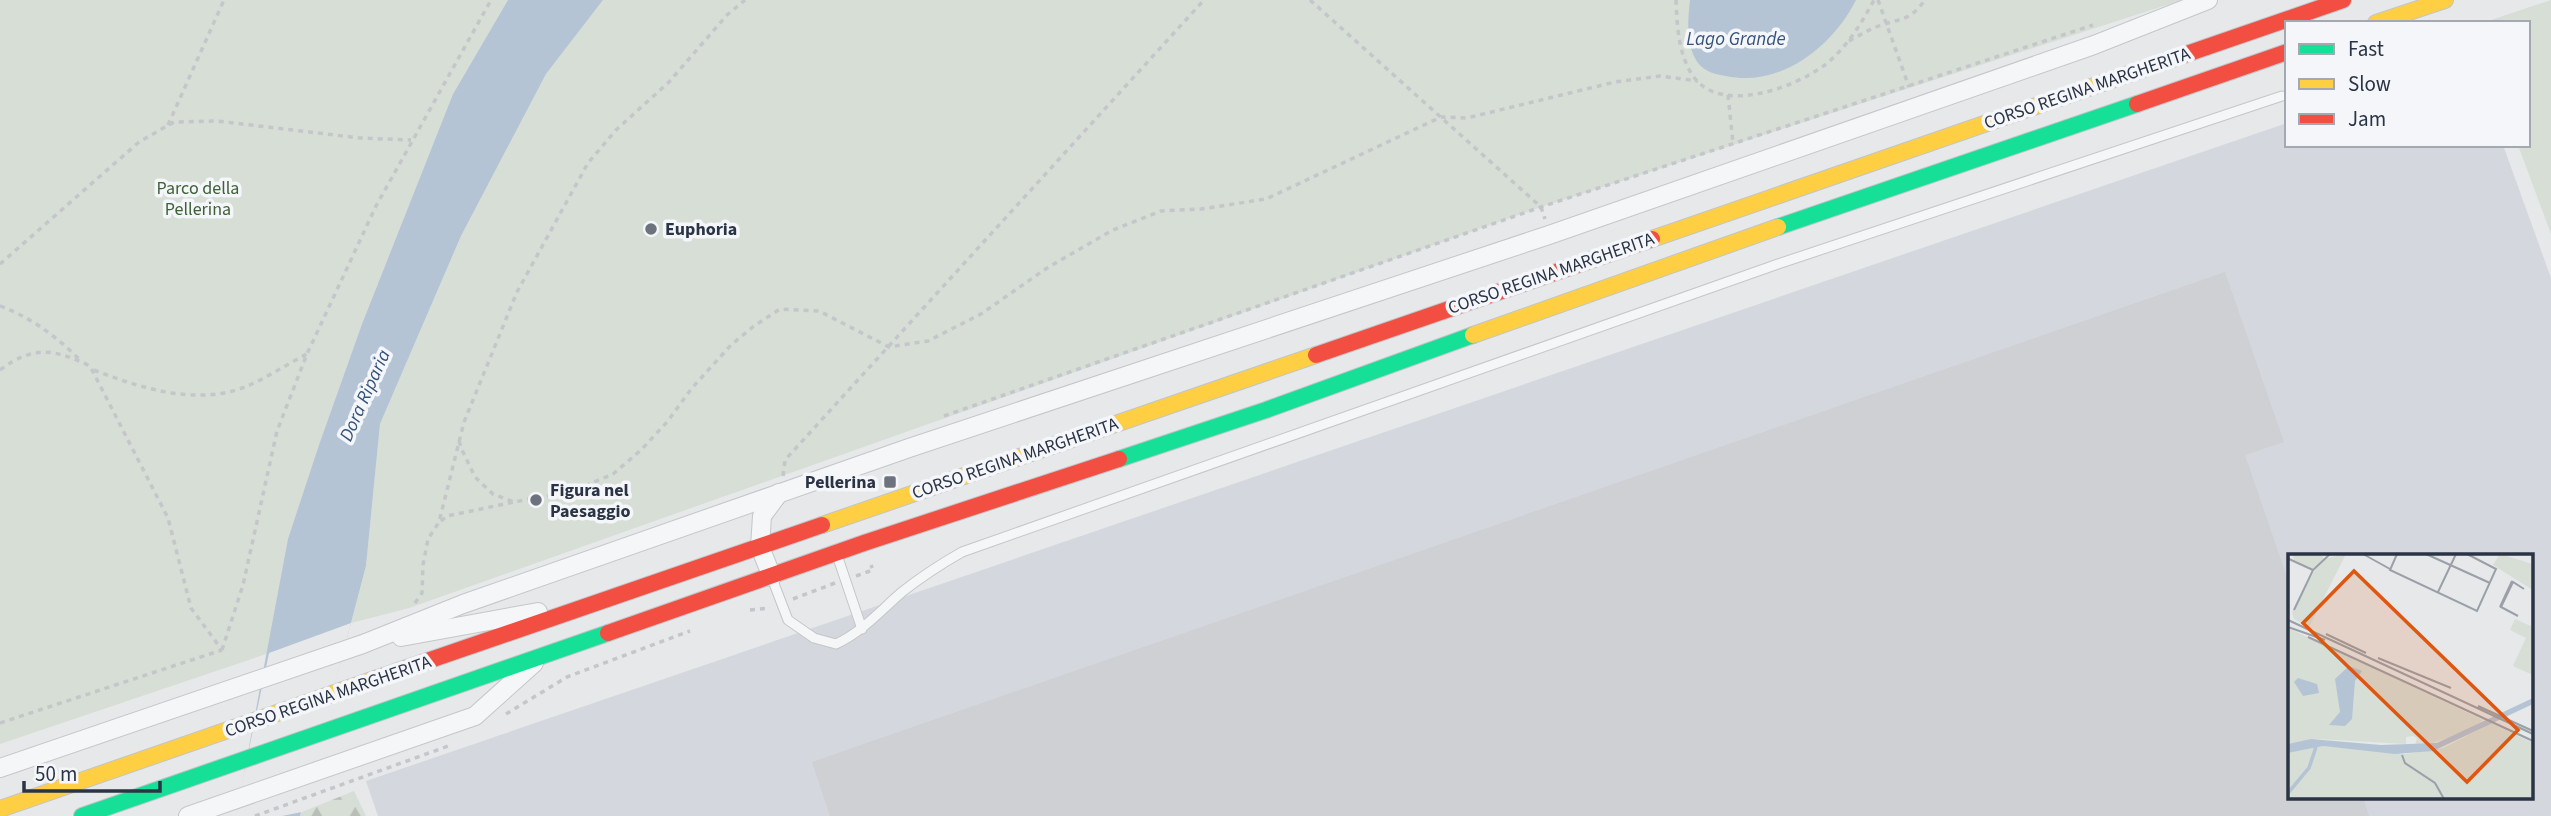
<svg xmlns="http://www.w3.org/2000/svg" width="2551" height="816" font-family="'Source Sans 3',sans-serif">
<defs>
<pattern id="forest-firs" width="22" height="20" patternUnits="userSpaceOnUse" patternTransform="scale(1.75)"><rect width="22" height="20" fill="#d6ded6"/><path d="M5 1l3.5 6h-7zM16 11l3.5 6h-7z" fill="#b8bfb9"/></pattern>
</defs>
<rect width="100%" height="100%" fill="#e6e8ea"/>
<path fill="#d4d7dd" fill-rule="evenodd" d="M 2287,123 L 2287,145 L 2503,145 L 2551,278 L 2551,816 L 378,816 L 366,781 ZM 2290,555 L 2532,555 L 2532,797 L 2290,797 Z"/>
<polygon fill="url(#forest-firs)" points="354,791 366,816 300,816 302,812"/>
<g fill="#d6ded6">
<polygon points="0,0 508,0 453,94 362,324 320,442 269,653 0,744"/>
<polygon points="603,0 2182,0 1541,207 409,608 351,623 366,566 380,424 461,236 546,74"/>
<polygon points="2551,0 2551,234 2518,145 2528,145 2528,23 2482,23"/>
</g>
<g fill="#b4c4d5">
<polygon points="508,0 603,0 546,74 461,236 380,424 366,566 300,816 236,816 288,539 320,442 362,324 453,94"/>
<path d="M 1690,0 L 1856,0 C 1833,46 1781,88 1726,76 C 1715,74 1705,72 1698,63 C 1685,45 1688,20 1690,0 Z"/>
</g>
<polygon fill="#e6e8ea" points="351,623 302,812 282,816 235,816 269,653"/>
<polygon fill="#ced0d3" points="2225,272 2284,442 2245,455 2290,586 2290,797 2363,797 2369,816 830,816 812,762"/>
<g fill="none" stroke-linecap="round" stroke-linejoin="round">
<g stroke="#c4c6c8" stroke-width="11">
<g id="lane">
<polyline points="838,558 862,629"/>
<path d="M 773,581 L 788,620 L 814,638 L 836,644 C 862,632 880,611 902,592 C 921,577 941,564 962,552 L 1778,264 L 2282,96"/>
</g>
</g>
<g stroke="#c4c6c8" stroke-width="20">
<g id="street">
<polyline points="772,577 760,547 762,516 779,493"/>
<polyline points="401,637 538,612"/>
<polyline points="0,768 363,644 463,604 909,448 1549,235 2094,45 2208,0"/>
<polyline points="188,816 475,716 534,663"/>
</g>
</g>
<g stroke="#c2c5c8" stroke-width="18">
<g id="fast">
<polyline points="1778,227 2137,104"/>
<polyline points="1119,459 1266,410 1473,335"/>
<polyline points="82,816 608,633"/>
</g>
</g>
<g stroke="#c2c5c8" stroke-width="18">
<g id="slow">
<polyline points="2376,23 2445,0"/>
<polyline points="1652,239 2175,58"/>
<polyline points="1473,335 1778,227"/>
<polyline points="822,525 1316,355"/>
<polyline points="0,809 375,679"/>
</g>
</g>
<g stroke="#c2c5c8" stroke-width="18">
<g id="jam">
<polyline points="2175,58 2343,0"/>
<polyline points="2137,104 2287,52"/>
<polyline points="1316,355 1652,239"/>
<polyline points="608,633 864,543 1119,459"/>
<polyline points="375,679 822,525"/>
</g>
</g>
<g stroke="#c5c6ca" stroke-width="3.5" stroke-dasharray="5 5" stroke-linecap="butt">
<polyline points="1310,0 1541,207 1545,219"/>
<path d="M 1676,0 C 1677,24 1678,51 1691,73 C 1717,117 1795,88 1826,64 C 1847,47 1861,24 1874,0"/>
<polyline points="1878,0 1909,87"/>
<path d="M 1849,41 C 1860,35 1870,29 1881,25 C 1904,18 1910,20 1925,0"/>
<polyline points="1728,95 1733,143"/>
<polyline points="168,125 224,0"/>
<polyline points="0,264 139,142 174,122 217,121 360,138 411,140"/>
<path d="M 0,306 C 30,317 56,336 79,359"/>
<path d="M 0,370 C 33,345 55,349 90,366 L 168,518 L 191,608 L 222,650"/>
<path d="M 94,370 C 140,388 196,406 245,387 C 265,379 287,364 307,354"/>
<polyline points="944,416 1541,207 2093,25"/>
<polyline points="459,441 462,450 475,477 493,494 514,502 573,491 613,474 641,450 667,422 692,388 731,345 754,326 780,309 819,311 889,347 928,341 981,314 1047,268 1113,230 1161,211 1201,209 1266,199 1441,117 1467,118 1615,82 1660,76 1698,81"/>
<polyline points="783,476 785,460 1204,0"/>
<polyline points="441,521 447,516 514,502"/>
<polyline points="856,576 873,570 871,565"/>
<polyline points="793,599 835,583"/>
<polyline points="415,603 422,593 423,565 428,539 439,522 464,422 517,292 588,163 616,130 669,82 727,15 745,0"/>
<polyline points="750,610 770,608"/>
<polyline points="222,650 243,585 277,431 307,354 376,206 491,0"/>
<polyline points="506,714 567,677 690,631"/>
<polyline points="0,723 222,650"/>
<polyline points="255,816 451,745"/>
</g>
<use href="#lane" stroke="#f5f6f7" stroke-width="9"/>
<use href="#street" stroke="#f5f6f7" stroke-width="18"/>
<use href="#fast" stroke="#16e098" stroke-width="16"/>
<use href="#slow" stroke="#ffcf43" stroke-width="16"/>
<use href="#jam" stroke="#f24e42" stroke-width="16"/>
</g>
<g fill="#6c737f" stroke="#f4f6f9" stroke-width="2.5">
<circle cx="651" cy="229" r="7"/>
<rect x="883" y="475" width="14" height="14" rx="3.5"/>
<circle cx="536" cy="500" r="7"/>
</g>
<g text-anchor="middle" stroke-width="7" stroke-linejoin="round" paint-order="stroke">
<g font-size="18" fill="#2b3445" stroke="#f4f6f9">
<text transform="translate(2087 88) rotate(-19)" y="6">CORSO REGINA MARGHERITA</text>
<text transform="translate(1551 273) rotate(-19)" y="6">CORSO REGINA MARGHERITA</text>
<text transform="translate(1015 458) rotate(-19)" y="6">CORSO REGINA MARGHERITA</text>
<text transform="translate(328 696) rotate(-19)" y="6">CORSO REGINA MARGHERITA</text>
</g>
<g font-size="18" fill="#3f6138" stroke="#f4f6f9">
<text x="198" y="194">Parco della<tspan x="198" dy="21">Pellerina</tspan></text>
</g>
<g font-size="18" font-weight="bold" fill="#2b3445" stroke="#f4f6f9" text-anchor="start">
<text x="665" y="235">Euphoria</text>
<text x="876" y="488" text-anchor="end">Pellerina</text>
<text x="550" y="496">Figura nel<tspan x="550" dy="21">Paesaggio</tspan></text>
</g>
<g font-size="19" font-style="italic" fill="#34527a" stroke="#f4f6f9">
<text x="1736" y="45">Lago Grande</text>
<text transform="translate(364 395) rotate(-66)" y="7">Dora Riparia</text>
</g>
</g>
<g transform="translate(2288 554)">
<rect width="245" height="245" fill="#e6e8ea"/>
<path d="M 212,0 L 245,10 L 245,36 L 205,11 Z" fill="#d6ded6"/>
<path d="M 5,0 L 32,0 L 36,5 L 58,0 L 21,73 L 6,65 L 4,58 L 27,16 L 6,6 ZM 227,65 L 245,73 L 245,121 L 225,112 L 238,84 L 222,76 ZM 0,74 L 195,166 L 181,177 L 135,192 L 127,191 L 129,184 L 125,182 L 118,183 L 118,190 L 30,185 L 0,190 ZM 203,169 L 245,189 L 245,245 L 0,245 L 0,199 L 35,192 L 118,200 L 156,194 Z" fill="#d6ded6"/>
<path d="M 61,112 L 74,117 L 67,127 L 64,165 L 57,172 L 41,171 L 52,158 L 47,125 ZM 10,124 L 29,130 L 31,139 L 15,142 L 6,128 ZM 245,144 L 245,150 L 145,197 L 107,200 L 35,192 L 0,199 L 0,190 L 23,185 L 93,191 L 149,189 Z" fill="#b4c4d5"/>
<path fill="none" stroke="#b4c4d5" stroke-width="3.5" d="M 0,239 L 21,214 L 28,193"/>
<path fill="none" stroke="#9ba0a8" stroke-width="2" d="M 75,0 L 102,15M 109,0 L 102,16 L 189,57 L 208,15 L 179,0M 138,0 L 202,29M 1,5 L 25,16M 150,38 L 168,0M 212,53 L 224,27M 6,56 L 25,16 L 42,0M 230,62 L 213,53 L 225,28 L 236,35M 0,66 L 245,180M 0,73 L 37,86M 38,80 L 78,99M 20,83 L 245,187M 90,104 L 163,134M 190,152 L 245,177M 114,201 L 117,209 L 147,229 L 156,245"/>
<path fill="#df570f" fill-opacity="0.15" stroke="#df570f" stroke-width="3.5" d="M 66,17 L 230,176 L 179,228 L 15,69 Z"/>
<rect width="245" height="245" fill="none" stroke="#2b3445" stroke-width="3.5"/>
</g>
<rect x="2285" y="21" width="245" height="126" fill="#f4f6f9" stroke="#a4a8b1" stroke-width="2"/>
<rect x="2299" y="44" width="35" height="10" fill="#16e098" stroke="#a4a8b1" stroke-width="2"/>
<text x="2348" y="56" font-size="21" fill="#2b3445">Fast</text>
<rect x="2299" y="79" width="35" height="10" fill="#ffcf43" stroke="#a4a8b1" stroke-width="2"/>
<text x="2348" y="91" font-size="21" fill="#2b3445">Slow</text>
<rect x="2299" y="114" width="35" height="10" fill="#f24e42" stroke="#a4a8b1" stroke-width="2"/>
<text x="2348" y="126" font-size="21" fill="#2b3445">Jam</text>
<path d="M24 781v10h136v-10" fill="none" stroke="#2b3445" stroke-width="3.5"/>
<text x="35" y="781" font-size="21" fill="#2b3445" stroke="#f4f6f9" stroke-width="5" paint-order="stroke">50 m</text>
</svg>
